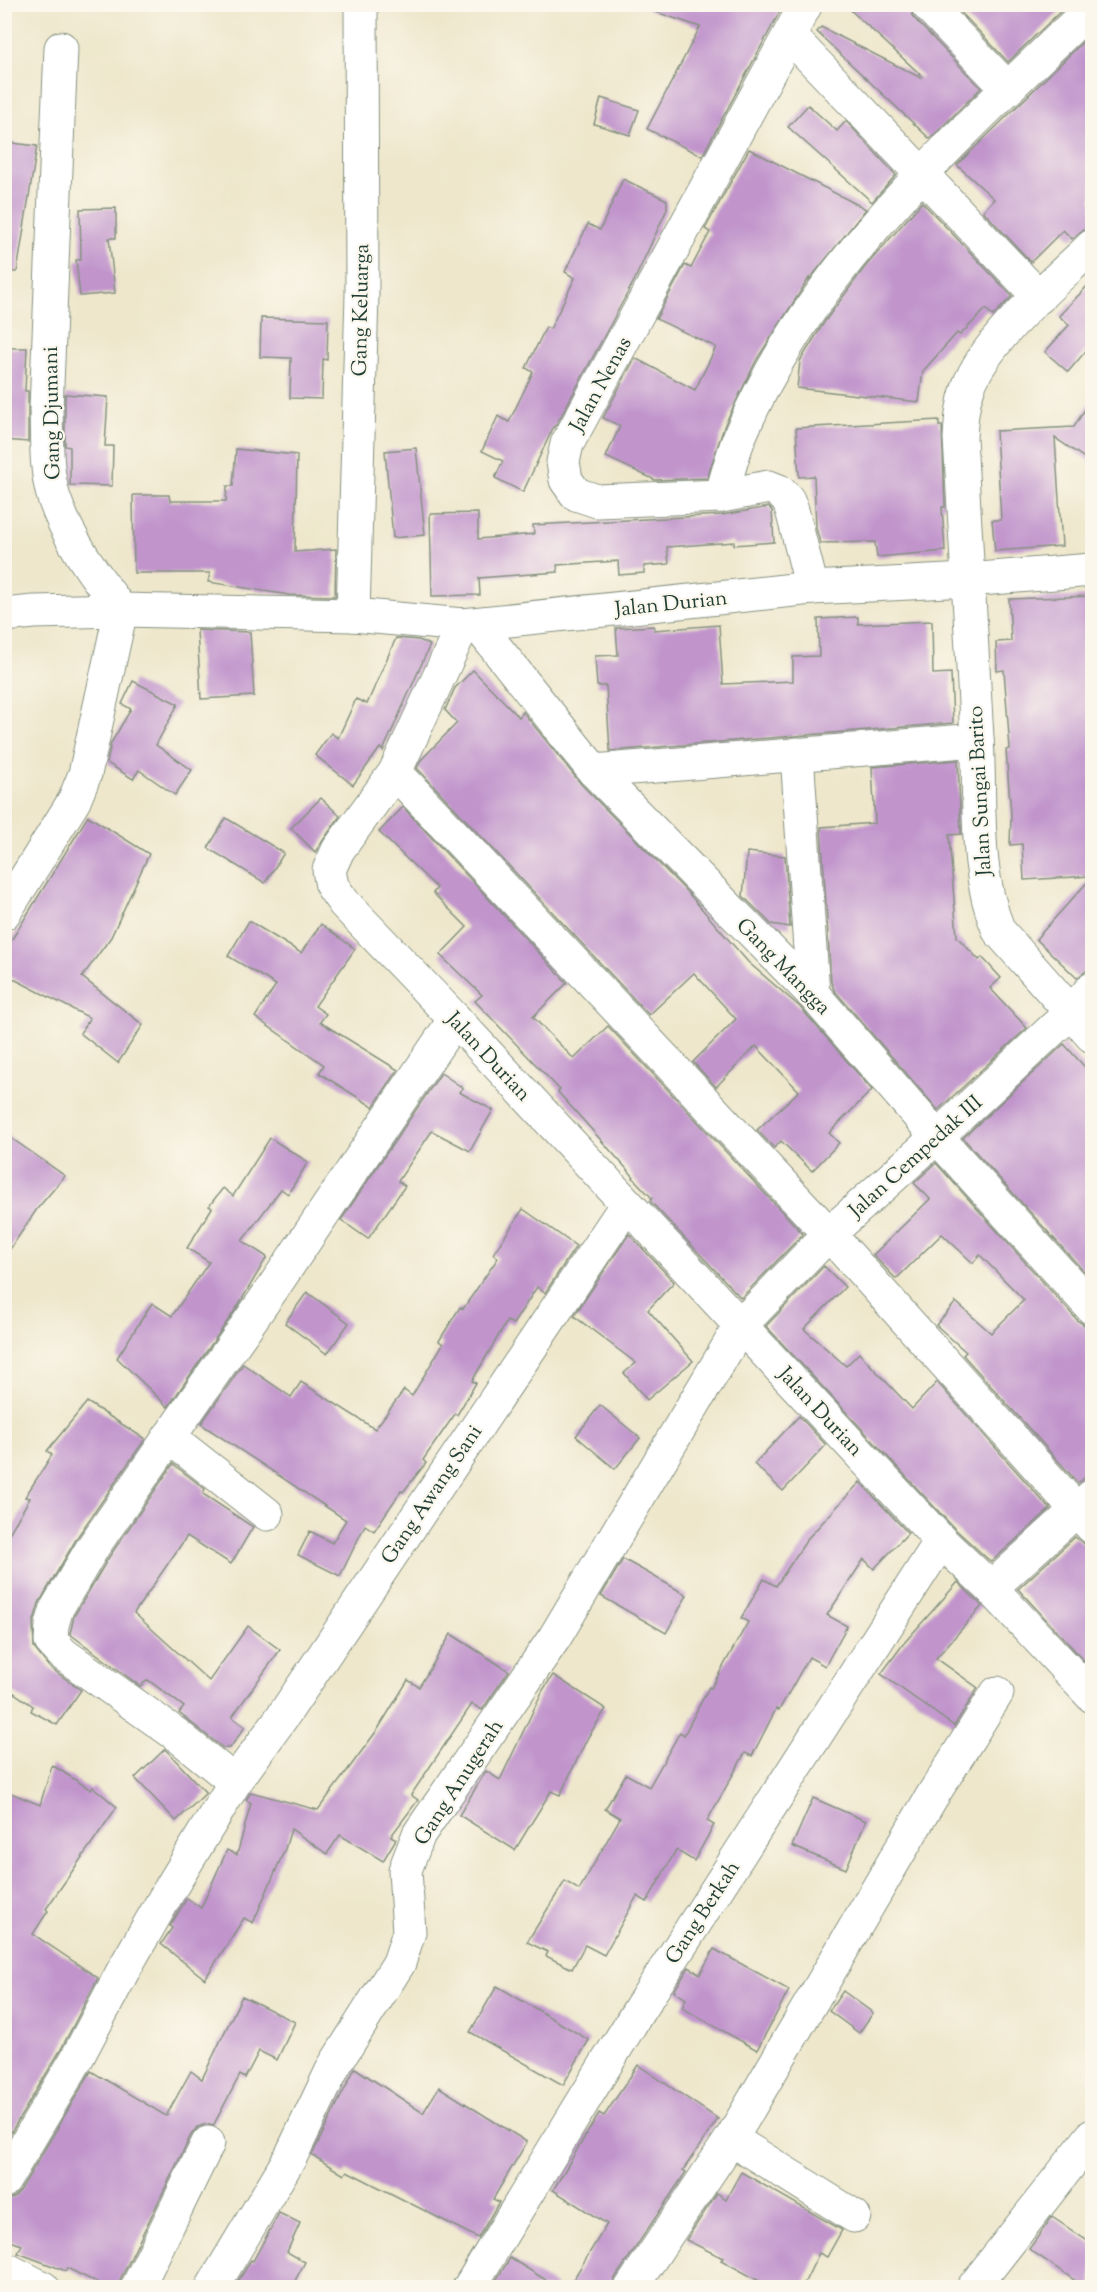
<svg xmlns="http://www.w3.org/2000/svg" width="1097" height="2292" font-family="'Sorts Mill Goudy',serif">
<rect width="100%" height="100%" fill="#fbf7ec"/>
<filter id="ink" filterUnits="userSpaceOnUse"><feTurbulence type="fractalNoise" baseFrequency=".0167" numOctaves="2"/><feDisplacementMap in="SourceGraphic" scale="12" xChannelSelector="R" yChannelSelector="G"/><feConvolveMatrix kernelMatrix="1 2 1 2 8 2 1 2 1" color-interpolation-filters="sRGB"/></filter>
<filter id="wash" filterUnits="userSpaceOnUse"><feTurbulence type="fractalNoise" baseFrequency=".008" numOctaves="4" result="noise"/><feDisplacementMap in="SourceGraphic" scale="24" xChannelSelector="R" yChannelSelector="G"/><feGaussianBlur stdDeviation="1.35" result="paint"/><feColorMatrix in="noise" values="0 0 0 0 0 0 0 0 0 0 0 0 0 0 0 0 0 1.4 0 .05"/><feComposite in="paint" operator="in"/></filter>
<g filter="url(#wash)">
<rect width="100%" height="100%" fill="#eee7cc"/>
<g id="blocks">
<g fill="#c195cc">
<polygon points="648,4 784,4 702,156 647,129 700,27 647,9"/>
<polygon points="844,4 909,4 913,17 981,88 930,139 817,32 821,27 921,78 922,76"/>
<polygon points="953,4 1068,4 1008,62"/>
<polygon points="1092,33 1092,227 1080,232 1072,239 1063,230 1031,262 983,211 994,199 957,165"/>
<polygon points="601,98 639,110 630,135 594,124"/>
<polygon points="808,105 837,131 846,121 896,175 872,202 788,127"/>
<polygon points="4,142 37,146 17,272 4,271"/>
<polygon points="749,149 866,209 809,280 809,278 757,359 725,424 707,478 655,480 606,457 620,426 603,418 635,358 695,390 716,347 656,319 685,265 691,268 710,232 705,229"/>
<polygon points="623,179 667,200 667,209 635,279 555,427 554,426 523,492 495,478 503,461 482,451 498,416 509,422 533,372 526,368 546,327 550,329 575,278 565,272 588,224 600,230"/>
<polygon points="922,202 1012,296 993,316 986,309 960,335 957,333 923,371 919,402 797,388 800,361 825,321 865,267"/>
<polygon points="116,208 116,238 109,238 115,293 80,296 76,260 81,260 80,209"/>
<polygon points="1092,281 1092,348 1090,346 1068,372 1045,352 1069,325 1059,316"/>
<polygon points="261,318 328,320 327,360 323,359 322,399 290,398 291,358 260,357"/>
<polygon points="4,348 27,348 25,391 28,391 28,442 4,440"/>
<polygon points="65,394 108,397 105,446 113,446 112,486 70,485 70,447 65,446"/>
<polygon points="1092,398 1092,463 1055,438 1062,546 995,551 992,520 1001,520 996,431 1074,427"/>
<polygon points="939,420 939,426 942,426 945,507 942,507 945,551 877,557 875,542 820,543 816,528 814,476 799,477 796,428"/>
<polygon points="416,448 425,535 393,538 385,451"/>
<polygon points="236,449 297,455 295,552 336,549 335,596 289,595 208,582 210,573 134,573 133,495 169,495 170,501 226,501 227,486 233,486"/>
<polygon points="769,507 772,511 774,542 734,545 734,542 667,547 669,564 644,566 644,573 619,575 618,561 557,565 558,572 479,578 480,595 432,596 430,514 478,513 478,539 534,534 533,525 722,515"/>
<polygon points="1092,596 1092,628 1090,628 1092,660 1092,876 1024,880 1022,844 1010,845 1011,815 1006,750 1010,749 1004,670 997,671 996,642 1011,641 1009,599"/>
<polygon points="858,617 858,624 932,621 933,674 951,673 953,723 610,751 606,686 597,686 595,656 618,655 616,628 654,626 654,630 719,625 723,684 793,681 793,657 819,656 818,619"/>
<polygon points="197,630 250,632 254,696 201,699"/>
<polygon points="396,638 419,640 430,645 383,751 380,748 353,785 315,755 331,733 338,738 356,699 367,704"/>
<polygon points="473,670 519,717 523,712 581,784 688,893 748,962 800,1007 872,1090 829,1133 839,1143 812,1171 781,1141 774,1148 757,1130 799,1091 756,1046 716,1087 693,1062 736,1019 694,973 649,1015 417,768 421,760 457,723 445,710 455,688"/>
<polygon points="133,681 178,704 156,745 192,770 175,795 139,770 133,779 107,763 111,743 131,709 122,704"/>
<polygon points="958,760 961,834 949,835 957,937 979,960 982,957 1001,978 990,988 1027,1028 938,1110 834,990 831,982 821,827 875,823 872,767"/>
<polygon points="321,798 340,816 315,852 291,828"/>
<polygon points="403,807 567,983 533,1017 574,1059 608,1026 803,1234 741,1298 650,1201 652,1198 633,1178 634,1177 558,1092 560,1090 475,1001 482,995 440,955 467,927 433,893 437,888 379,832"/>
<polygon points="88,816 149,854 111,937 82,977 143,1025 118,1063 80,1033 90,1018 4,974 4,952"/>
<polygon points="226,818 284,853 265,883 208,848"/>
<polygon points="747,852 785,856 790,927 771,924 743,896"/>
<polygon points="1092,877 1092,971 1086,971 1077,978 1036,939"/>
<polygon points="249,921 301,953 321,924 355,949 315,1006 326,1014 320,1022 398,1070 373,1107 319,1073 324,1065 255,1017 276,985 228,956"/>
<polygon points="1064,1044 1092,1075 1092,1272 1088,1276 963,1138"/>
<polygon points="441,1073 463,1088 459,1092 493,1110 470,1151 432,1131 398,1181 405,1186 368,1239 341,1220"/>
<polygon points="4,1133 65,1176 37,1209 4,1258"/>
<polygon points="270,1138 308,1162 288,1194 281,1189 242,1241 267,1257 238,1306 168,1407 117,1358 152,1303 172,1316 209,1262 187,1248 212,1208 209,1206 223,1188 233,1196"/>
<polygon points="936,1163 1078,1321 1086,1326 1092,1326 1092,1472 1078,1483 963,1355 966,1352 936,1325 956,1302 991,1333 1024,1300 980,1255 973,1263 942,1234 896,1279 873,1255 930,1199 914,1183"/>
<polygon points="523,1209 576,1246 545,1293 537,1287 513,1324 507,1321 472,1381 476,1383 457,1415 455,1414 423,1460 426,1463 403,1492 401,1491 374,1531 365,1525 340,1576 298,1555 310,1531 332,1543 346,1520 201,1424 243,1364 291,1397 301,1382 375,1429 404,1390 412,1396 443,1344 439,1341 460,1307 463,1309 498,1258 493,1254"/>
<polygon points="629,1234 674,1282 648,1310 693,1361 647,1400 624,1373 636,1363 574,1316"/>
<polygon points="824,1266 845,1287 804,1329 846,1366 859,1353 912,1409 937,1382 1050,1509 991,1562 954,1528 766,1326"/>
<polygon points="307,1292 349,1323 327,1354 285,1323"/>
<polygon points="87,1402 145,1439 78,1536 39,1603 33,1624 34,1648 49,1667 81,1690 57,1725 31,1711 33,1706 4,1686 4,1542 30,1498 25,1497 52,1455 47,1451"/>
<polygon points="600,1405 640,1438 615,1469 576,1436"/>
<polygon points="799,1416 826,1445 783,1491 754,1464"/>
<polygon points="173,1464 205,1489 203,1494 253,1527 231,1564 187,1536 134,1613 209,1681 248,1626 280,1650 232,1717 245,1727 230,1748 223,1748 179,1713 184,1707 148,1680 140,1686 70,1634 74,1616 109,1557"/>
<polygon points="860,1482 908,1533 874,1569 864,1559 827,1615 847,1626 825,1666 809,1657 779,1710 776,1709 752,1756 745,1753 707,1821 714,1825 694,1861 676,1850 647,1902 637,1896 604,1955 585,1945 572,1969 546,1956 548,1952 527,1942 565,1881 579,1890 620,1818 605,1809 626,1774 649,1787 680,1732 684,1735 709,1687 711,1688 748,1622 741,1618 764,1579 776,1586 808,1538"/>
<polygon points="1075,1537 1086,1545 1092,1545 1092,1669 1018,1589"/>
<polygon points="623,1559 687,1595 666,1633 601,1596"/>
<polygon points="958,1582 982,1606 936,1658 978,1688 954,1726 881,1674 904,1643"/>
<polygon points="451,1634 509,1671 482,1710 472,1704 411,1795 418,1800 391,1836 396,1839 383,1861 340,1835 327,1854 291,1829 285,1849 253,1923 244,1918 205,1979 161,1944 172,1928 170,1926 187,1898 201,1908 227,1850 237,1855 251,1803 246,1800 251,1792 318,1810 378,1729 408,1680 419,1687"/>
<polygon points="553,1675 606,1709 588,1737 560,1795 551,1791 515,1850 459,1815 486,1771 500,1780 543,1690"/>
<polygon points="165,1749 206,1793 176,1821 135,1778"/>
<polygon points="52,1765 91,1790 93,1787 117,1807 46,1909 48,1911 33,1934 98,1978 60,2051 4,2144 4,1790 40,1805"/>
<polygon points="813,1798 866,1821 846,1869 792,1846"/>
<polygon points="714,1949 789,1990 757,2050 682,2008 686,1999 674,1991 689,1967 700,1974"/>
<polygon points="497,1986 589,2040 563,2085 470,2032"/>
<polygon points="843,1991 873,2013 859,2033 829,2011"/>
<polygon points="242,1996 295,2022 277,2060 259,2051 245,2078 240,2075 213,2126 206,2124 198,2127 191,2135 120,2280 119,2288 108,2288 67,2268 66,2271 18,2253 22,2245 4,2239 4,2200 14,2197 20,2191 91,2071 166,2116 191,2071 202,2079"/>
<polygon points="638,2065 718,2119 683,2170 686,2172 615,2278 612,2288 568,2288 607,2224 553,2190 599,2113 604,2116"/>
<polygon points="355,2068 423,2113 439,2087 527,2142 493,2199 499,2202 478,2238 347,2171 344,2175 312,2155"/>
<polygon points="741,2172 842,2230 827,2257 819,2253 802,2288 772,2288 721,2260 723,2258 686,2240 717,2193 726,2199"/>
<polygon points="279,2213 300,2223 287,2252 305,2262 291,2288 234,2288 251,2260 253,2261"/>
<polygon points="1052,2217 1092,2244 1092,2288 1086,2288 1029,2249"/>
<polygon points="510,2258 559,2288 491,2288"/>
</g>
</g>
</g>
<g filter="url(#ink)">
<use href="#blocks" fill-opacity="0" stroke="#869280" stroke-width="1.5"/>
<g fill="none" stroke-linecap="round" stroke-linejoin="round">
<g stroke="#869280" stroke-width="35">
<g id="minor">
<polyline points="806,4 567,444 563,462 566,480 576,494 597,501 721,496 769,487 779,491 788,500 792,510 812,588"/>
<polyline points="927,4 1008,89"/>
<polyline points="790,36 1039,297"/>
<path d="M 1092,246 C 1054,283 986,338 968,388 C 962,405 961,421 960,438 C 965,538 972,638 977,738 C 981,802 973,870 999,931 L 1092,1036"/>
<path d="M 721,496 C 728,474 733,451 742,431 C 815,261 963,133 1092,7"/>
<polyline points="4,615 34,612 121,610 353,615 463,625 812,588 967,580 1092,570"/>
<polyline points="353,615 362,294 361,4"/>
<polyline points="477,624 594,771 813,994 937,1137 1092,1308"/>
<polyline points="463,625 395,772 338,850 329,870 332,886 344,903 455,1019 941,1541 991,1588 1092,1696"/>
<polyline points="797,754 813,994"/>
<polyline points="594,771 977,740"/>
<polyline points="395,772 829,1234 1092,1527"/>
<path d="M 4,913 L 74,801 L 85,774 L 121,610 C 95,575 68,540 54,498 C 45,470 47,438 46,409 L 61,48"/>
<polyline points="169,1437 267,1514"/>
<polyline points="991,1588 1092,1496"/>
<polyline points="235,1782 287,1710 627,1204"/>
<polyline points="731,2139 854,2216"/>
<polyline points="4,2181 76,2060 124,1969 167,1894 235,1782 177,1735 63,1654 51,1641 52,1625 57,1608 93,1547 277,1282 455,1019"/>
<polyline points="4,2268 43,2288"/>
<polyline points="137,2288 208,2143"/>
<polyline points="212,2288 291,2156 334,2066 399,1963 409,1932 405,1870 419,1834 555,1637 741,1325 829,1234 937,1137 1071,1012 1092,989"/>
<polyline points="469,2288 639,2010 941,1541"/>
<polyline points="631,2288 731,2139 931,1798 997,1693"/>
<polyline points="973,2288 1092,2136"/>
</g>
</g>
<use href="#minor" stroke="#fff" stroke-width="33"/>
</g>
</g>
<g text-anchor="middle" stroke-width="4.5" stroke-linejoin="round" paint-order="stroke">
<g font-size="21" fill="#1f3d34" stroke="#fbf7ec">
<text transform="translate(360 310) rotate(-89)" y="7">Gang Keluarga</text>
<text transform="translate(600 384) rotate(-61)" y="7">Jalan Nenas</text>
<text transform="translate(51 413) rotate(-91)" y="7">Gang Djumani</text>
<text transform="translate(671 603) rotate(-6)" y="7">Jalan Durian</text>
<text transform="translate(979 791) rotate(-93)" y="7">Jalan Sungai Barito</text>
<text transform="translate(784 966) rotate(46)" y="7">Gang Mangga</text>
<text transform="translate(489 1056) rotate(47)" y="7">Jalan Durian</text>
<text transform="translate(915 1156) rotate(-42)" y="7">Jalan Cempedak III</text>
<text transform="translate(821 1411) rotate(47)" y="7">Jalan Durian</text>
<text transform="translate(431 1494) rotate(-56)" y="7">Gang Awang Sani</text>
<text transform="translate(458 1782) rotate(-57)" y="7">Gang Anugerah</text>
<text transform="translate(702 1912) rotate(-57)" y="7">Gang Berkah</text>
</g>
</g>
<rect width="1097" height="2292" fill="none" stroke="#fbf7ec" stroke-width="24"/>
</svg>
